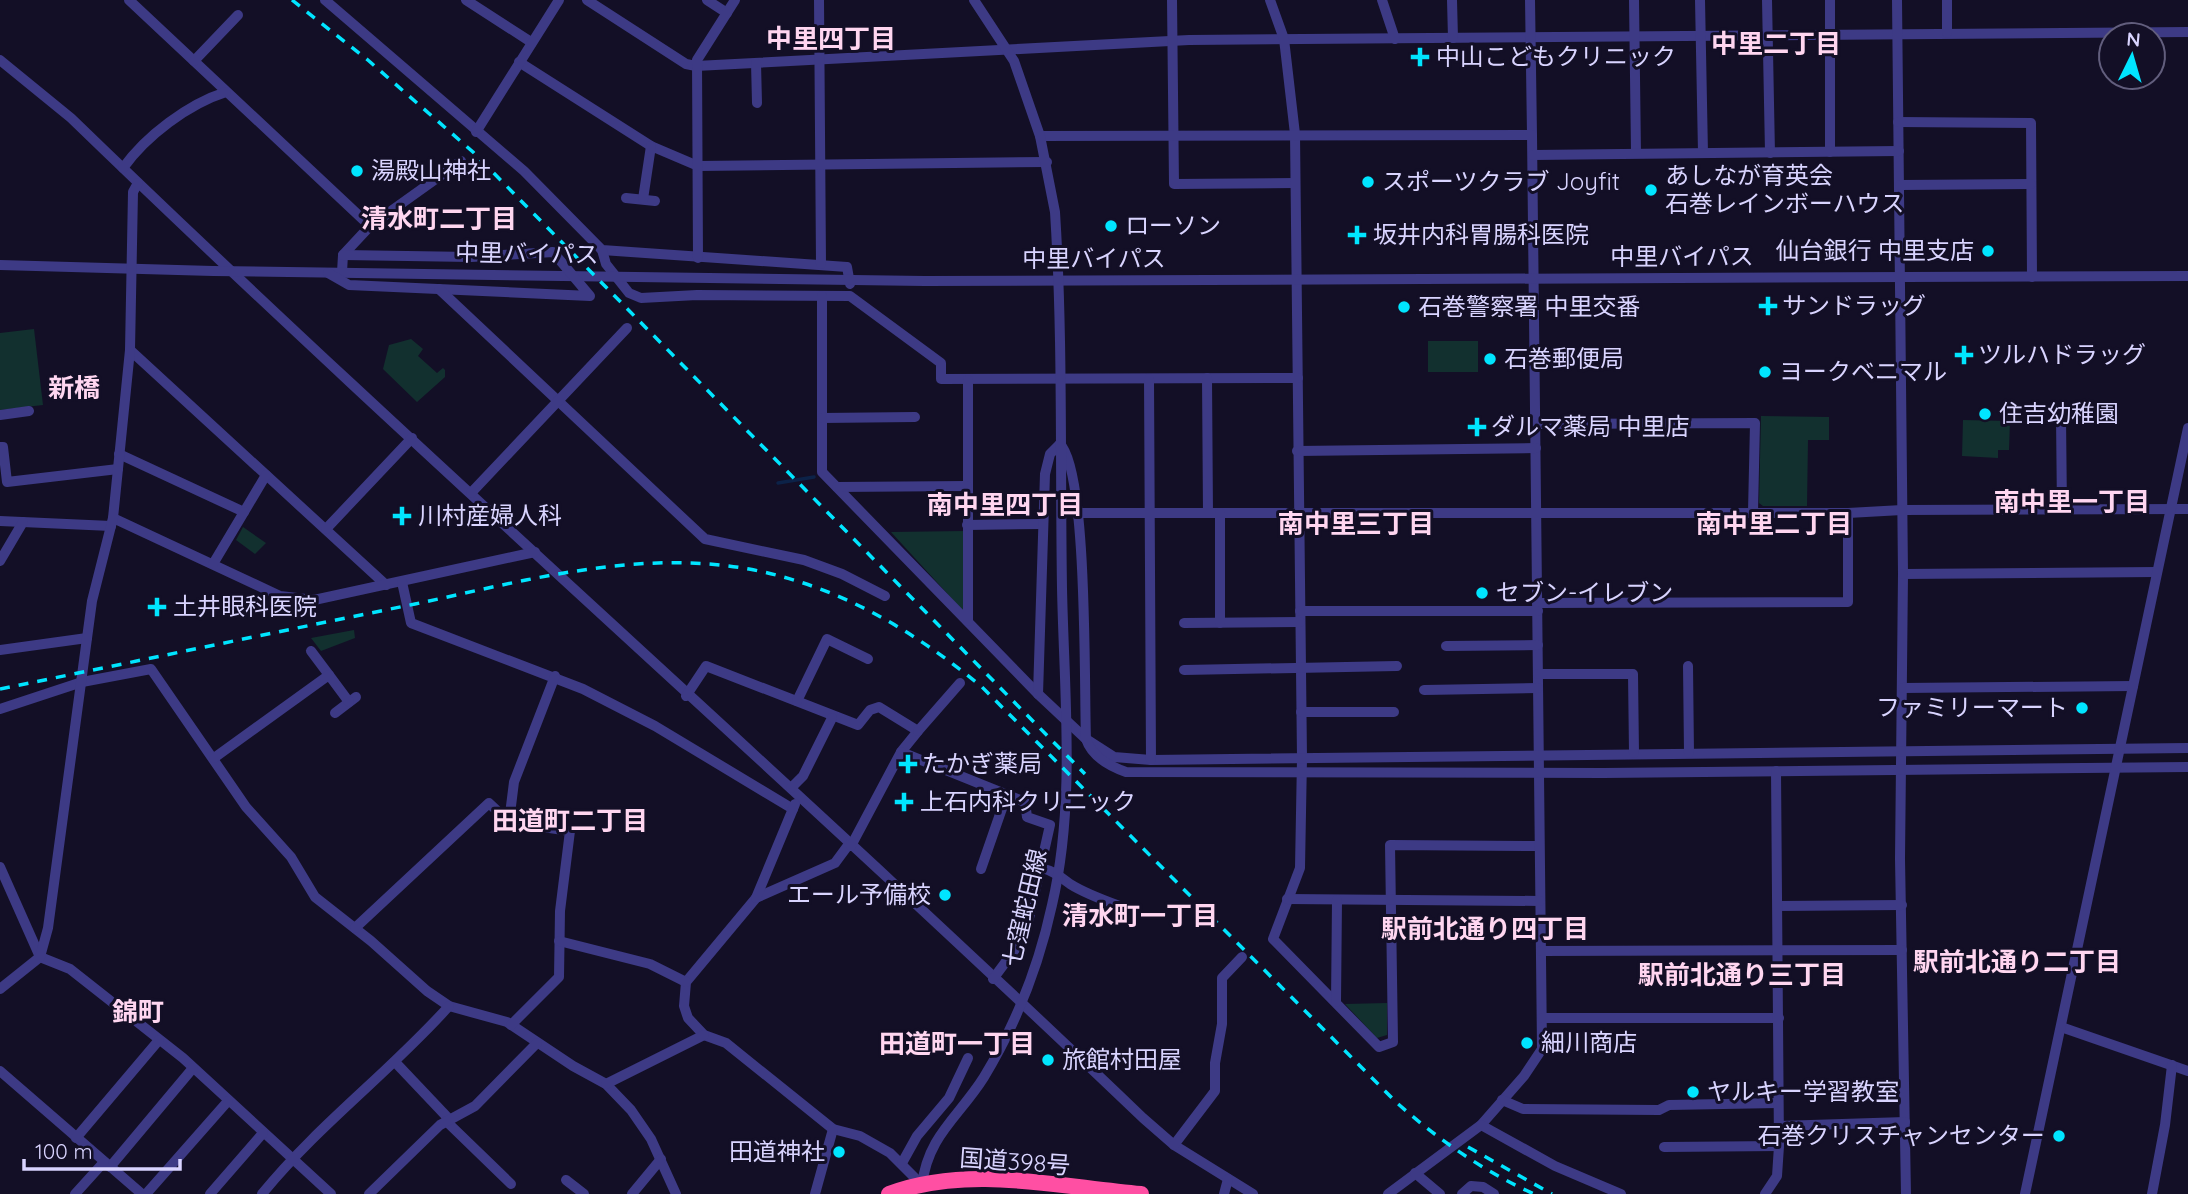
<svg xmlns="http://www.w3.org/2000/svg" width="2188" height="1194" font-family="Quicksand,'Noto Sans JP',sans-serif">
<rect width="100%" height="100%" fill="#130f26"/>
<g fill="#12302f">
<polygon points="34,329 43,405 0,410 0,333"/>
<polygon points="411,339 423,349 418,356 437,373 443,368 445,370 445,377 417,402 383,369 389,345"/>
<rect x="1428" y="341" width="50" height="31"/>
<polygon points="1761,416 1829,417 1829,440 1808,440 1807,506 1763,506 1759,503"/>
<polygon points="1963,420 2010,421 2009,450 1998,450 1998,458 1962,456"/>
<polygon points="243,527 266,543 255,554 236,540"/>
<polygon points="965,531 966,614 891,532"/>
<polygon points="354,630 355,638 321,651 311,638"/>
<polygon points="1387,1003 1387,1035 1377,1038 1345,1004"/>
</g>
<g fill="none" stroke-linecap="round" stroke-linejoin="round">
<polyline stroke="#0c2248" stroke-width="3.5" points="778,483 814,477"/>
<g stroke="#3d3a85" stroke-width="10">
<polyline points="129,0 370,226 343,255 342,272"/>
<polyline points="325,0 524,171 602,250 847,267 850,284"/>
<polyline points="466,0 531,42"/>
<polyline points="587,0 686,64 696,66 1189,40 2188,32"/>
<polyline points="707,0 727,13"/>
<polyline points="819,0 821,264"/>
<polyline points="1172,0 1174,184 1295,183"/>
<polyline points="1270,0 1284,39 1295,134 1302,758 1300,868 1273,939 1379,1047 1393,1042 1390,845 1539,846"/>
<polyline points="1382,0 1395,39"/>
<polyline points="1452,0 1453,38"/>
<polyline points="1530,0 1532,135"/>
<polyline points="1634,0 1636,153"/>
<polyline points="1700,0 1703,153"/>
<polyline points="1767,0 1770,153"/>
<polyline points="1897,0 1903,574 1900,859 1906,1194"/>
<polyline points="1947,0 1947,33"/>
<path d="M 0,60 L 71,118 C 422,458 790,780 1143,1118 L 1174,1145 L 1253,1194"/>
<polyline points="194,61 238,15"/>
<polyline points="519,62 651,146 698,166 1047,162"/>
<polyline points="756,63 757,103"/>
<polyline points="1898,122 2031,123 2032,277"/>
<polyline points="476,132 559,0"/>
<polyline points="1040,136 1532,135 1542,1049 1524,1076 1481,1125 1388,1194"/>
<polyline points="1830,152 1830,0"/>
<polyline points="1533,155 1899,151"/>
<path d="M 123,168 C 146,136 188,104 226,92"/>
<polyline points="1900,185 2031,184"/>
<polyline points="626,198 655,201"/>
<polyline points="643,199 651,146"/>
<polyline points="370,226 461,161"/>
<polyline points="602,250 606,264 629,293 641,298 697,295 850,296 941,363 941,379 1298,378"/>
<polyline points="698,258 697,60 735,0"/>
<polyline points="0,265 213,271 925,281 2188,276"/>
<polyline points="328,273 349,285 590,296 553,252 471,257 343,255"/>
<polyline points="439,289 705,539 804,560 842,574 885,596"/>
<polyline points="822,296 822,472 1038,694 1086,739 1114,757 1151,760 2188,748"/>
<polyline points="130,350 386,585"/>
<polyline points="1207,378 1208,513"/>
<polyline points="1149,379 1151,760"/>
<polyline points="968,380 968,621"/>
<polyline points="0,415 29,411"/>
<polyline points="2061,417 2062,510"/>
<polyline points="822,418 915,417"/>
<polyline points="1536,424 1755,423 1753,512"/>
<path d="M 1060,444 C 1088,471 1084,689 1086,739 C 1092,757 1109,766 1126,772 L 1603,773 L 2188,767"/>
<polyline points="0,447 3,447 7,482 118,469"/>
<polyline points="1297,451 1536,448"/>
<polyline points="119,454 244,512 266,475"/>
<polyline points="837,487 967,486"/>
<polyline points="471,493 627,328"/>
<polyline points="1078,513 1848,513 1902,510 2188,509"/>
<polyline points="113,518 280,596 314,600 535,552"/>
<polyline points="0,521 111,526"/>
<polyline points="967,525 1042,524"/>
<polyline points="326,529 412,438"/>
<polyline points="0,561 23,522"/>
<polyline points="213,564 244,512"/>
<polyline points="1903,574 2157,572"/>
<polyline points="402,582 411,623 583,689 655,726 793,809"/>
<polyline points="1537,603 1848,602 1848,513"/>
<polyline points="1300,611 1538,611"/>
<polyline points="1184,623 1300,622"/>
<polyline points="1220,623 1220,513"/>
<polyline points="1446,646 1538,645"/>
<polyline points="0,650 87,638"/>
<polyline points="311,651 329,675"/>
<polyline points="1688,666 1689,753"/>
<polyline points="1184,670 1397,666"/>
<polyline points="1538,674 1633,674 1634,753"/>
<polyline points="1903,688 2133,686"/>
<polyline points="1424,690 1538,688"/>
<polyline points="1038,694 1045,474 1050,454 1060,444"/>
<polyline points="686,696 706,666 858,725 870,710 879,707 918,731 901,752 1025,802 1027,817 1050,825 1025,936 993,979"/>
<polyline points="797,701 827,639 868,659"/>
<polyline points="0,709 82,682 151,669 246,807 291,857 315,897 371,941 427,991 449,1006 507,1022 573,1066 606,1084 631,1110 651,1139 676,1194"/>
<polyline points="1301,712 1394,712"/>
<polyline points="335,713 356,697"/>
<polyline points="918,731 960,683"/>
<polyline points="214,758 329,675 349,702"/>
<polyline points="791,788 803,776 832,718"/>
<polyline points="509,822 514,782 555,676"/>
<polyline points="849,844 835,863 756,898 686,982 684,1006 688,1018 704,1035 726,1043 833,1129 860,1136 890,1153 922,1185"/>
<polyline points="851,846 901,752"/>
<polyline points="0,867 40,957 70,969 183,1058 331,1194"/>
<path d="M 1041,868 C 1054,871 1060,877 1070,884 C 1089,896 1112,903 1133,911"/>
<polyline points="981,869 1007,794"/>
<polyline points="756,898 795,804"/>
<polyline points="1287,899 1540,901"/>
<polyline points="1778,906 1902,905"/>
<polyline points="355,928 489,803 509,822 570,831 560,911 559,977 511,1025"/>
<polyline points="559,941 650,964 686,982"/>
<polyline points="1541,951 1902,950"/>
<polyline points="0,989 40,957 48,928 92,601 113,518 130,350 133,192 138,183"/>
<polyline points="1336,1002 1337,900"/>
<polyline points="1542,1018 1779,1018"/>
<polyline points="2061,1027 2188,1071"/>
<polyline points="395,1062 449,1119"/>
<polyline points="0,1071 142,1194"/>
<polyline points="606,1084 704,1035"/>
<polyline points="1502,1100 1523,1109 1659,1110 1669,1105 1778,1103"/>
<polyline points="446,1121 511,1184"/>
<polyline points="1481,1125 1555,1166 1621,1194"/>
<polyline points="1779,1126 1905,1122"/>
<polyline points="76,1138 159,1040"/>
<polyline points="1174,1145 1215,1091 1215,1063 1222,1024 1222,978 1242,957"/>
<polyline points="1664,1147 1779,1146"/>
<polyline points="902,1163 917,1136 949,1098 968,1058"/>
<polyline points="110,1167 193,1068"/>
<polyline points="1415,1173 1440,1194"/>
<polyline points="566,1180 584,1194"/>
<path d="M 922,1185 C 928,1135 959,1117 984,1077 C 1016,1024 1039,965 1052,905 C 1076,803 1064,692 1062,588 C 1060,463 1063,337 1055,212 L 1040,136 L 1014,61 L 974,0"/>
<polyline points="75,1194 104,1162"/>
<polyline points="146,1194 228,1101"/>
<polyline points="210,1194 263,1133"/>
<path d="M 262,1194 C 318,1125 390,1072 449,1006"/>
<polyline points="369,1194 440,1125 475,1106 537,1043"/>
<polyline points="632,1194 661,1159"/>
<polyline points="815,1194 833,1129"/>
<polyline points="1224,1194 1228,1179"/>
<polyline points="1462,1194 1471,1186 1483,1187 1494,1194"/>
<polyline points="1765,1194 1777,1176 1779,1146 1776,771"/>
<polyline points="2025,1194 2188,428"/>
<polyline points="2152,1194 2165,1125 2172,1065"/>
</g>
<path stroke="#ff4fa3" stroke-width="16" d="M 889,1194 C 969,1164 1059,1187 1141,1194"/>
<g stroke="#00e5ff" stroke-width="3.5" stroke-dasharray="10 9" stroke-linecap="butt">
<polyline points="292,0 369,61 473,152 1085,774"/>
<path d="M 0,689 C 138,661 276,632 415,604 C 524,581 636,549 749,569 C 839,586 913,630 982,687 L 1397,1103 C 1439,1140 1483,1171 1534,1194"/>
<polyline points="1468,1147 1552,1194"/>
</g>
</g>
<g fill="#00e5ff" stroke="#130f26" stroke-width="2.5">
<path d="M1416.5 46.5h7v7h7v7h-7v7h-7v-7h-7v-7h7z"/>
<circle cx="357" cy="171" r="7"/>
<circle cx="1368" cy="182" r="7"/>
<circle cx="1651" cy="190" r="7"/>
<circle cx="1111" cy="226" r="7"/>
<path d="M1353.5 224.5h7v7h7v7h-7v7h-7v-7h-7v-7h7z"/>
<circle cx="1988" cy="251" r="7"/>
<path d="M1764.5 295.5h7v7h7v7h-7v7h-7v-7h-7v-7h7z"/>
<circle cx="1404" cy="307" r="7"/>
<path d="M1960.5 344.5h7v7h7v7h-7v7h-7v-7h-7v-7h7z"/>
<circle cx="1490" cy="359" r="7"/>
<circle cx="1765" cy="372" r="7"/>
<circle cx="1985" cy="414" r="7"/>
<path d="M1473.5 416.5h7v7h7v7h-7v7h-7v-7h-7v-7h7z"/>
<path d="M398.5 505.5h7v7h7v7h-7v7h-7v-7h-7v-7h7z"/>
<circle cx="1482" cy="593" r="7"/>
<path d="M153.5 596.5h7v7h7v7h-7v7h-7v-7h-7v-7h7z"/>
<circle cx="2082" cy="708" r="7"/>
<path d="M904.5 753.5h7v7h7v7h-7v7h-7v-7h-7v-7h7z"/>
<path d="M900.5 791.5h7v7h7v7h-7v7h-7v-7h-7v-7h7z"/>
<circle cx="945" cy="895" r="7"/>
<circle cx="1527" cy="1043" r="7"/>
<circle cx="1048" cy="1060" r="7"/>
<circle cx="1693" cy="1092" r="7"/>
<circle cx="2059" cy="1136" r="7"/>
<circle cx="839" cy="1152" r="7"/>
</g>
<g text-anchor="middle" stroke-width="6" stroke-linejoin="round" paint-order="stroke">
<g font-size="24" fill="#d9d4ff" stroke="#130f26" text-anchor="start">
<text x="1436" y="65">中山こどもクリニック</text>
<text x="371" y="179">湯殿山神社</text>
<text x="1665" y="184">あしなが育英会<tspan x="1665" dy="28">石巻レインボーハウス</tspan></text>
<text x="1382" y="190">スポーツクラブ Joyfit</text>
<text x="1125" y="234">ローソン</text>
<text x="1373" y="243">坂井内科胃腸科医院</text>
<text x="1974" y="259" text-anchor="end">仙台銀行 中里支店</text>
<text x="1782" y="314">サンドラッグ</text>
<text x="1418" y="315">石巻警察署 中里交番</text>
<text x="1978" y="363">ツルハドラッグ</text>
<text x="1504" y="367">石巻郵便局</text>
<text x="1779" y="380">ヨークベニマル</text>
<text x="1999" y="422">住吉幼稚園</text>
<text x="1491" y="435">ダルマ薬局 中里店</text>
<text x="418" y="524">川村産婦人科</text>
<text x="1496" y="601">セブン-イレブン</text>
<text x="173" y="615">土井眼科医院</text>
<text x="2068" y="716" text-anchor="end">ファミリーマート</text>
<text x="922" y="772">たかぎ薬局</text>
<text x="920" y="810">上石内科クリニック</text>
<text x="931" y="903" text-anchor="end">エール予備校</text>
<text x="1541" y="1051">細川商店</text>
<text x="1062" y="1068">旅館村田屋</text>
<text x="1707" y="1100">ヤルキー学習教室</text>
<text x="2045" y="1144" text-anchor="end">石巻クリスチャンセンター</text>
<text x="825" y="1160" text-anchor="end">田道神社</text>
</g>
<g font-size="24" fill="#d9d4ff" stroke="#130f26">
<text transform="translate(527 254) rotate(1)" y="8">中里バイパス</text>
<text x="1682" y="265">中里バイパス</text>
<text x="1094" y="267">中里バイパス</text>
<text transform="translate(1025 908) rotate(-77)" y="8">七窪蛇田線</text>
<text transform="translate(1015 1162) rotate(4)" y="8">国道398号</text>
</g>
<g font-size="26" font-weight="bold" fill="#ffd6f0" stroke="#130f26">
<text x="831" y="48">中里四丁目</text>
<text x="1776" y="53">中里二丁目</text>
<text x="439" y="228">清水町二丁目</text>
<text x="74" y="397">新橋</text>
<text x="2072" y="511">南中里一丁目</text>
<text x="1005" y="514">南中里四丁目</text>
<text x="1356" y="533">南中里三丁目</text>
<text x="1774" y="533">南中里二丁目</text>
<text x="570" y="830">田道町二丁目</text>
<text x="1140" y="925">清水町一丁目</text>
<text x="1485" y="938">駅前北通り四丁目</text>
<text x="2017" y="971">駅前北通り二丁目</text>
<text x="1742" y="984">駅前北通り三丁目</text>
<text x="138" y="1021">錦町</text>
<text x="957" y="1053">田道町一丁目</text>
</g>
</g>
<g transform="translate(2132 56) rotate(5)"><circle r="33" fill="#130f26" stroke="#625e7d" stroke-width="2"/>
<path d="M0-5L12 26L0 18L-12 26Z" fill="#00e5ff"/>
<text y="-10" font-size="19" font-weight="bold" text-anchor="middle" fill="#d9d4ff">N</text>
</g>
<path d="M24 1159v10h156v-10" fill="none" stroke="#d9d4ff" stroke-width="3.5"/>
<text x="35" y="1159" font-size="21" fill="#d9d4ff" stroke="#130f26" stroke-width="5" paint-order="stroke">100 m</text>
</svg>
